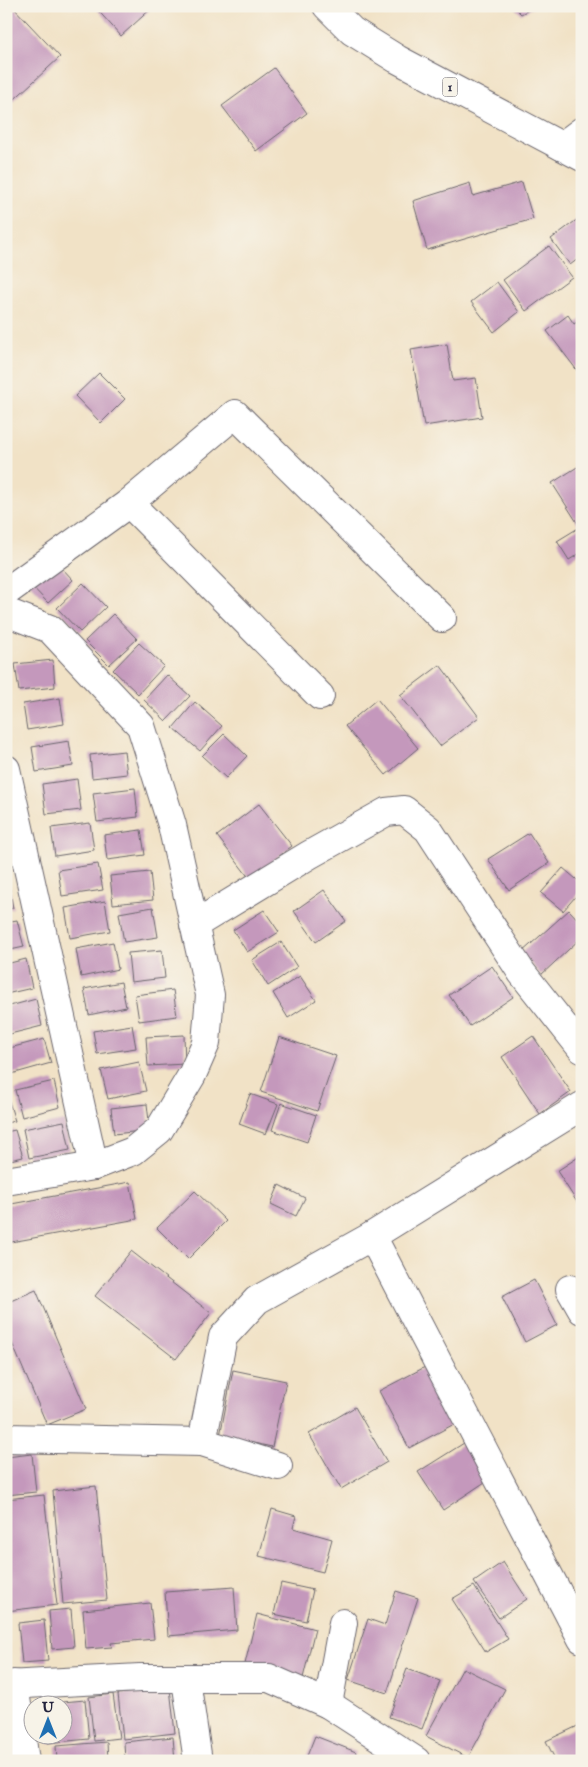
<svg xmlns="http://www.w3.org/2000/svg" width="588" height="1767" font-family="'IM FELL English',serif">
<rect width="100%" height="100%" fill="#f7f3e8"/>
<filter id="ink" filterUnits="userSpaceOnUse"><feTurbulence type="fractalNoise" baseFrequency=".02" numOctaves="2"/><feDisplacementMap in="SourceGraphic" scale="10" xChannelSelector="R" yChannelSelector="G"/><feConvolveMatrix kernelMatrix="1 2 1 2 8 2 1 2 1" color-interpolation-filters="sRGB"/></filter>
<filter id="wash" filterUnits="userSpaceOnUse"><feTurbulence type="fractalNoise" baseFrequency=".0096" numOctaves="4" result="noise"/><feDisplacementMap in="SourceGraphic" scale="20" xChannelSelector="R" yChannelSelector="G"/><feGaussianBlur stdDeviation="1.12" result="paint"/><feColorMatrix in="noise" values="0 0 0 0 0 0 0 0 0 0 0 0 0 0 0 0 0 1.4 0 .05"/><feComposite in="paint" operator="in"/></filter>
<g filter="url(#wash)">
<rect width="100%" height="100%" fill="#f1e2c6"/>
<g id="blocks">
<g fill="#c498bc">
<polygon points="6,6 12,6 60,57 6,107"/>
<polygon points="94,6 154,6 121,36"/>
<polygon points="513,6 536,6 521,14"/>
<polygon points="274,68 307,113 256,151 222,106"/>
<polygon points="522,182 533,219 427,250 413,201 470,183 473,196"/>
<polygon points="582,216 582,256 570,265 551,239"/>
<polygon points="549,246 572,277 526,311 503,280"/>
<polygon points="497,282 519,312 494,332 471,302"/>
<polygon points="568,315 574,324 582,319 582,370 579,373 547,331"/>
<polygon points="447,344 453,381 476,378 482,417 424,426 411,350"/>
<polygon points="99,373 125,399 101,423 75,396"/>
<polygon points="582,464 582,552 569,560 557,541 580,527 552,483"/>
<polygon points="50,555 73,580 48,603 24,578"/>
<polygon points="83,583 106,607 80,632 57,608"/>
<polygon points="113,614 137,639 109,665 85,641"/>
<polygon points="139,643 164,666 138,694 113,670"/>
<polygon points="53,660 55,687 19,691 15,664"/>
<polygon points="440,665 479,717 440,746 400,695"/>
<polygon points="167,675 190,696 166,721 144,700"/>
<polygon points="60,698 64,724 27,730 23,704"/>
<polygon points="377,699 418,748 386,775 345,726"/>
<polygon points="195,702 222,726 200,751 173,728"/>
<polygon points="224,734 247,756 226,778 202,756"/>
<polygon points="69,741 73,766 36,772 32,747"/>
<polygon points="124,751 127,774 92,778 90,755"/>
<polygon points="77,779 81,810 46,814 42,784"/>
<polygon points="135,788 138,817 97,822 93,793"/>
<polygon points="259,804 292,846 250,879 217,836"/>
<polygon points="90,823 94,850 55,856 51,828"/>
<polygon points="141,830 145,855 107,860 104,835"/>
<polygon points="529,833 549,863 509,890 488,859"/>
<polygon points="98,864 103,890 62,896 58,870"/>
<polygon points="563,868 582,884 582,889 563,911 541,893"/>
<polygon points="150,872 153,900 113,904 110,876"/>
<polygon points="8,880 13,908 6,910 6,881"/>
<polygon points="324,890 346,921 316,942 294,911"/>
<polygon points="105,901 110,931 70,938 65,908"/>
<polygon points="153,907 158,937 124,942 119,913"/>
<polygon points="264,910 279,932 247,952 233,930"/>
<polygon points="569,910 582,924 582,937 541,975 521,953"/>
<polygon points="17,920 24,947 6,951 6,922"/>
<polygon points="113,942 118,969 81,977 76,949"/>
<polygon points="281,942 297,967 268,986 252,960"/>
<polygon points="162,950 165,978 131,982 128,953"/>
<polygon points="26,959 32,988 6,994 6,964"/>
<polygon points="492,966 513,997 470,1026 449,995"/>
<polygon points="300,976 316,1000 288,1018 273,993"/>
<polygon points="121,982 126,1007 89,1015 84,989"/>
<polygon points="173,990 177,1016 139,1021 135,995"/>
<polygon points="36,999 42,1026 6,1035 6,1007"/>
<polygon points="132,1025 136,1048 97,1054 93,1031"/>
<polygon points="184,1035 185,1064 148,1066 146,1037"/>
<polygon points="533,1036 571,1092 540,1114 502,1057"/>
<polygon points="279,1037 336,1056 317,1111 261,1092"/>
<polygon points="44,1039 51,1063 8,1075 6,1049"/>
<polygon points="139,1062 146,1091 108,1099 101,1070"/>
<polygon points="54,1081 60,1107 22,1117 15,1090"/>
<polygon points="6,1092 15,1121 6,1123"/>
<polygon points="250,1094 278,1104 266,1134 239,1124"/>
<polygon points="281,1103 316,1115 307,1142 272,1130"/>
<polygon points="147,1104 150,1130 114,1134 111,1108"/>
<polygon points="64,1121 70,1150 29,1158 23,1129"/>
<polygon points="15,1130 23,1157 6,1161 6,1132"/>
<polygon points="580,1156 582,1160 582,1210 557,1171"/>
<polygon points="130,1182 137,1219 6,1243 6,1205"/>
<polygon points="279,1185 305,1198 296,1216 271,1204"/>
<polygon points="195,1191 226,1221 188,1259 157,1228"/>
<polygon points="131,1251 211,1313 176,1359 95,1296"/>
<polygon points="534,1280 557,1325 525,1342 502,1297"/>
<polygon points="36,1290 86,1409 47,1425 6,1329 6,1303"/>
<polygon points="9,1354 10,1380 6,1380 6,1355"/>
<polygon points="427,1366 458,1422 409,1448 379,1391"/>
<polygon points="233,1370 286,1381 272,1447 220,1436"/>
<polygon points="355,1407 387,1462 341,1489 309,1434"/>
<polygon points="464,1443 488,1480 443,1510 418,1472"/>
<polygon points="32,1454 36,1492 6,1495 6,1457"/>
<polygon points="96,1486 107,1600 63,1604 53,1491"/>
<polygon points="44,1495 57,1605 6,1611 6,1499"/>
<polygon points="272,1509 296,1516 293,1528 332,1539 323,1572 259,1556"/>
<polygon points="503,1562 527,1599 499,1618 474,1582"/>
<polygon points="281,1583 313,1590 306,1621 274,1614"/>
<polygon points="474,1586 508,1639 486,1652 452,1599"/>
<polygon points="234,1587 237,1630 168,1636 165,1592"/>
<polygon points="396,1591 418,1598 387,1693 348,1680 368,1619 385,1625"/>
<polygon points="150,1603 154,1639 111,1643 112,1647 86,1649 83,1610"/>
<polygon points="71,1609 74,1647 52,1649 49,1611"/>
<polygon points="257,1614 315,1629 303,1678 245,1664"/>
<polygon points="44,1620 48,1661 22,1663 18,1623"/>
<polygon points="463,1668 505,1689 468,1758 426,1736"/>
<polygon points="407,1669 440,1681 422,1729 389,1717"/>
<polygon points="170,1688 175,1733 123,1739 118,1694"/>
<polygon points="113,1694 119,1738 94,1741 89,1697"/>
<polygon points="85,1700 89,1739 47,1743 46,1734 62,1734 62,1704 52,1703"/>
<polygon points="582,1724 582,1761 556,1761 546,1741"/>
<polygon points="315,1736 356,1752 353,1761 305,1761"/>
<polygon points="173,1737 175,1761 125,1761 124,1742"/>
<polygon points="107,1742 108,1761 57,1761 56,1746"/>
</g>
</g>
</g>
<g filter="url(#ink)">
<use href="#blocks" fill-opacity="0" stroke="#6a656c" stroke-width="1"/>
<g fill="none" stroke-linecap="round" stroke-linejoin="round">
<g stroke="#6a656c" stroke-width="30">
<g id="minor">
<polyline points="562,146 582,131"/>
<polyline points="129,503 320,696"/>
<polyline points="6,592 129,503 235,414 442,618"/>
<polyline points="6,612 50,629 141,726 172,825 210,995 206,1043 192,1075 159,1130 133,1151 94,1166 6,1181"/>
<polyline points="6,769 94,1166"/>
<polyline points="194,925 309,855 386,812 404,810 428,829 522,973 582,1049"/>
<polyline points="372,1236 582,1639"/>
<polyline points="570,1289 582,1310"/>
<polyline points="6,1438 202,1442 278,1466"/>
<polyline points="202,1442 223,1337 257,1300 372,1236 582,1106"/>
<polyline points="186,1680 198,1761"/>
<polyline points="14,1684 25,1761"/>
<polyline points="6,1685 140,1678 269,1678 328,1704 416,1761"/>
<polyline points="328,1704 343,1623"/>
</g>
</g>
<g stroke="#6a656c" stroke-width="30">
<polyline id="trunk" points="327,6 352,31 397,59 582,157"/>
</g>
<use href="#minor" stroke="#fff" stroke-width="28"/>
<use href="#trunk" stroke="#fff" stroke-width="28"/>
</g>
</g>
<g text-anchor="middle" stroke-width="4" stroke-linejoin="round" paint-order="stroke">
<rect fill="#f7f3e8" stroke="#62616f" stroke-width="1" x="442.5" y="77.5" width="15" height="19" rx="4"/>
<g font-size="12" font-weight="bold" fill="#22223b">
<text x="450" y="91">1</text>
</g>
</g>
<rect width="588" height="1767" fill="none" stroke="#f7f3e8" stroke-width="25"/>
<g transform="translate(48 1720)"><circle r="24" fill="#f7f3e8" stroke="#a29fa3"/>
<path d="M0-4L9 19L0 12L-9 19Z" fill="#1f6fb2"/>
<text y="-8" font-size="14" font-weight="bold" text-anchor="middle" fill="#22223b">U</text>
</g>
</svg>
